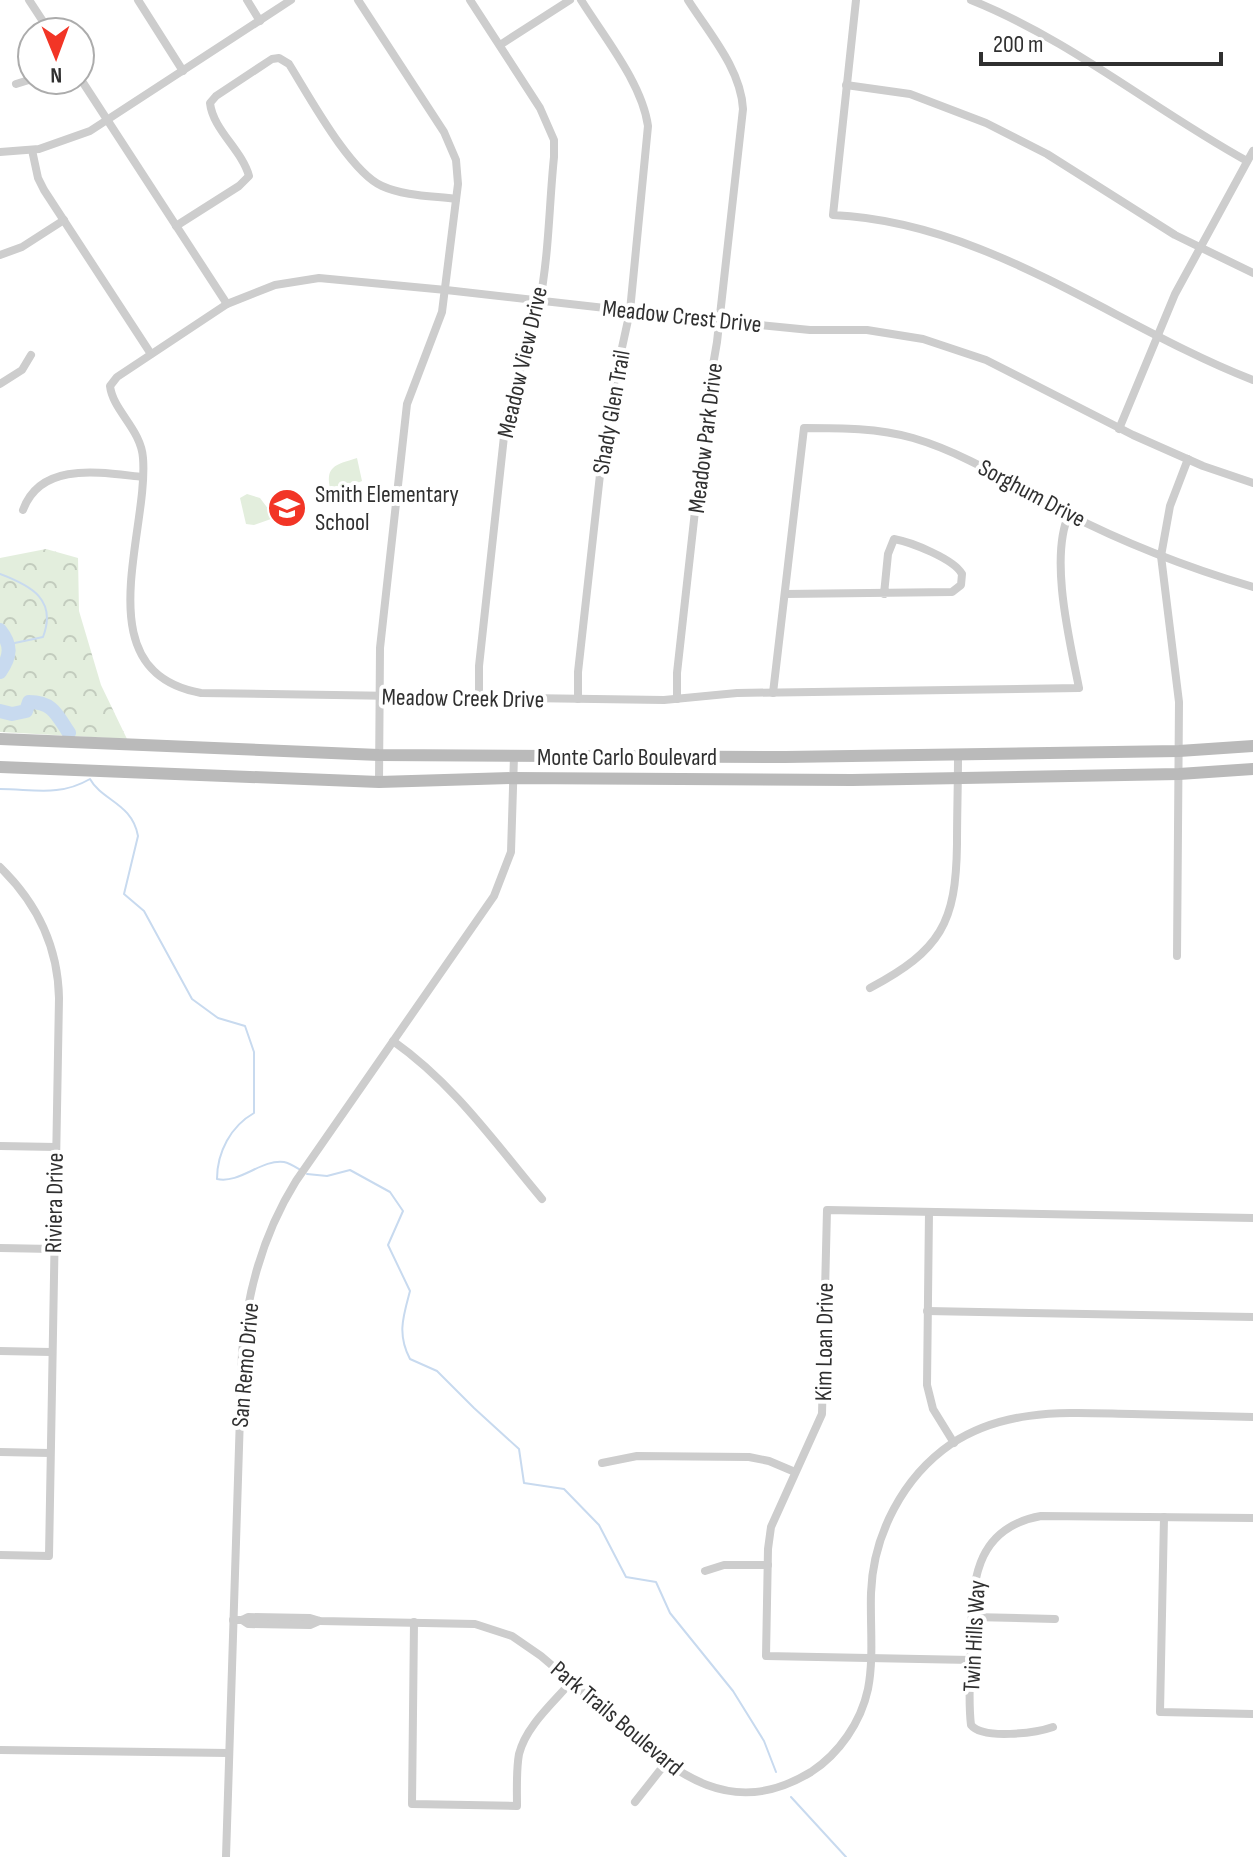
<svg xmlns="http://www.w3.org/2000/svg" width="1253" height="1857" font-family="'Sofia Sans Condensed',sans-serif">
<defs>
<pattern id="forest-crowns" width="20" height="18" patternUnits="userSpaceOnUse" patternTransform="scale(2)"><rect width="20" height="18" fill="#e3eedd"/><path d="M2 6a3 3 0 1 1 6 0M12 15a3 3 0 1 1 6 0" fill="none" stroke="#c3ccbe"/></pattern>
</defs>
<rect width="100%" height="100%" fill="#fff"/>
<g fill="#e3eedd">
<path d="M 357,458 L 362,481 L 353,485 L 357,496 L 345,500 L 341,489 L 331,492 C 324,466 335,465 357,458 Z"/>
<polygon points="247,494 260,498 272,514 271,519 254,525 246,524 240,498"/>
</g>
<polygon fill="url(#forest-crowns)" points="46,549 78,558 79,611 101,685 127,739 0,732 0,558"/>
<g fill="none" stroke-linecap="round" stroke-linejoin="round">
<g stroke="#c8daef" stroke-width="2">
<path d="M 0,574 C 32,586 57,600 43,637 L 10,644"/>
<path d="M 0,789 C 33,789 59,797 90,779 C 102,801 132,803 138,836 L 124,894 L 144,911 L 192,999 L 218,1018 L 245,1026 L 254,1052 L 254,1113 C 231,1126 217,1152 217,1179 C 240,1184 261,1159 284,1162 C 290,1163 297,1168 302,1171"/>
<path d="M 307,1174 L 327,1176 L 350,1170 L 390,1192 L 403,1211 L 388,1245 L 410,1291 C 403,1317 397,1334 410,1359 L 437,1371 L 474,1408 L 519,1449 L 524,1483 L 564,1489 L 599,1525 L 626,1577 L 656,1582 L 670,1613 L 733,1691 L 764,1741 L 776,1772"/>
<polyline points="791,1797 846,1857"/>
</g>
<g stroke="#c8daef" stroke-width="14">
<path d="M 0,630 C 12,645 11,656 0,672"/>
<path d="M 0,711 L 12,714 L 26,711 L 29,702 C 53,702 57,715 69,733"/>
</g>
<g stroke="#cdcdcd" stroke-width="8">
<polyline points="29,0 50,32"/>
<polyline points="138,0 183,71"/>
<polyline points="247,0 260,21"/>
<polyline points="358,0 444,132 456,160 458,184 442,312 407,404 380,648 379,782"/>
<path d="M 470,0 L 540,108 L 554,140 L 554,157 C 549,205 549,257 539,305 C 530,343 516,380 506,418 L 479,666 L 479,699"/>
<path d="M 856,0 L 833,215 C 988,222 1114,326 1253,380"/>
<path d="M 971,0 C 1071,40 1154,110 1247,161"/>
<polyline points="500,45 570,0"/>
<polyline points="80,78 227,304"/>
<polyline points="16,84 32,79"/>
<polyline points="846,85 910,94 986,123 1047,154 1175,235 1253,273"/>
<polyline points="32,150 38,178 44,190 151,354"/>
<polyline points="0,152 39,149 90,131 291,0"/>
<path d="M 176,226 L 239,186 L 249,176 C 242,150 213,130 210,103 L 216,96 L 272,59 L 279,58 L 289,64 C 309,96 350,172 382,186 C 404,196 433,196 456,199"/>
<polyline points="0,255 22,247 64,220"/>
<polyline points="0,384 22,370 31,355"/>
<polyline points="1119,429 1175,294 1253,151"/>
<path d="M 23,510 C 41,460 103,473 143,477"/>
<path d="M 1069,514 C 1049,558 1070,642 1079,688 L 737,693 L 664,700 L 201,693 C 84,672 149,533 143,458 C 141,429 113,411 110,386 L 117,377 L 227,304 L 275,285 L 319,278 L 446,290 L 720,321 L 810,330 L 867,330 L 923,339 L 986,360 L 1133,435 L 1203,466 L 1253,483"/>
<path d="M 785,594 L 952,592 L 961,585 L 962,574 C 954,559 911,542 894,539 L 888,554 L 884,594"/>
<path d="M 773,693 L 804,428 C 841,428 878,428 913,438 C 968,454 1016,487 1066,513 C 1126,544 1189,568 1253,587"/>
<path d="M 578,699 L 578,672 L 606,421 L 630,311 L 648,126 C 642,83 604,37 581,0"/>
<path d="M 677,699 L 677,673 L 708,394 L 717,342 L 743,109 C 741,69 709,33 688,0"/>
<path d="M 0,867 C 37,903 58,946 59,998 L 49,1556 L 0,1555"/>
<polyline points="1177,956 1179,702 1161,556 1170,506 1188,459"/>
<path d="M 870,988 C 941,950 956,923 957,844 C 957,814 958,785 958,756"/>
<path d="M 393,1041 C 454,1084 495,1143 542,1199"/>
<polyline points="0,1146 56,1147"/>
<polyline points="929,1212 927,1385 933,1409 954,1443"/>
<polyline points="0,1248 53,1249"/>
<polyline points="927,1311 1253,1317"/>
<polyline points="0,1351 51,1352"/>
<polyline points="0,1452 50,1453"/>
<polyline points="602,1463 637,1456 749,1457 769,1461 795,1472"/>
<polyline points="1164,1517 1160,1712 1253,1714"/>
<polyline points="705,1571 724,1565 768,1565"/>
<polyline points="972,1617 1055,1619"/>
<path d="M 233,1620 L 242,1620 L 248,1617 L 310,1618 L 320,1621 L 475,1624 L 512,1636 L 541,1656 C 567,1678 593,1701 618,1723 C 677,1775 732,1820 811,1772 C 839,1754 861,1722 868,1689 C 874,1658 870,1624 871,1593 C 873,1535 903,1477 951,1444 C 1007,1407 1069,1413 1132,1414 C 1173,1415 1213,1416 1253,1417"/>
<polyline points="242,1620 248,1624 310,1625 319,1621"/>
<path d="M 414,1622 L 412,1804 L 517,1806 C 517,1789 516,1771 519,1754 C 526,1726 553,1703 571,1682"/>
<polyline points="971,1660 766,1656 768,1549 771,1527 822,1414 827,1210 1253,1218"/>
<path d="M 1053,1727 C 1036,1733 983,1740 971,1725 C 968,1701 970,1675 971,1650 C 972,1592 969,1529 1041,1516 L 1253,1518"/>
<polyline points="0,1750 229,1753"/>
<polyline points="635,1802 665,1764"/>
<path d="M 226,1857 L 242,1353 C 247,1291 263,1234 296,1181 L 494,896 L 511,852 L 514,756"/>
</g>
<g stroke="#bababa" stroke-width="12">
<polyline points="0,739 379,755 785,757 1179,751 1253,746"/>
<polyline points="0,767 379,782 514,778 852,780 1179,774 1253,769"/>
</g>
</g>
<defs>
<g id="school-disc" transform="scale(2)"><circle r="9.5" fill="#f23526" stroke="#fff"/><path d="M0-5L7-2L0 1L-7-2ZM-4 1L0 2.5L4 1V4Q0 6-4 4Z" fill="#fff"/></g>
</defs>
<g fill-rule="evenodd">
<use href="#school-disc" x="287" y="508"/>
</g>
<g text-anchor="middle" stroke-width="8" stroke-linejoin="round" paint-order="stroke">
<g font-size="24" fill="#303030" stroke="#fff">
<text transform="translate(682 316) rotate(6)" y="8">Meadow Crest Drive</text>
<text transform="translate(522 362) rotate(-77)" y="8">Meadow View Drive</text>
<text transform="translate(611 412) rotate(-80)" y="8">Shady Glen Trail</text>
<text transform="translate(705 438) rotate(-83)" y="8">Meadow Park Drive</text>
<text transform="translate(1032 493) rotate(28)" y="8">Sorghum Drive</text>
<text transform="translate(463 698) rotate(1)" y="8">Meadow Creek Drive</text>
<text x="627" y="765">Monte Carlo Boulevard</text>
<text transform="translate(54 1203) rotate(-89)" y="8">Riviera Drive</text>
<text transform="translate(824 1342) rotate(-89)" y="8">Kim Loan Drive</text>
<text transform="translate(245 1365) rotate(-85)" y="8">San Remo Drive</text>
<text transform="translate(974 1636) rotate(-87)" y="8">Twin Hills Way</text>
<text transform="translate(617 1718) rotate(40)" y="8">Park Trails Boulevard</text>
</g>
<g font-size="24" fill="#303030" stroke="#fff" text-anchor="start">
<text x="315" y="502">Smith Elementary<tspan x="315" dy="28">School</tspan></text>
</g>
</g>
<g transform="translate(56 56) rotate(179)"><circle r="38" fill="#ffffff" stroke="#acacac" stroke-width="2"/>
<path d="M0-6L14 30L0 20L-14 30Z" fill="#f23526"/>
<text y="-12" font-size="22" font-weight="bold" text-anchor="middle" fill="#303030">N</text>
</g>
<path d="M981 52v12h240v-12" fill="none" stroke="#303030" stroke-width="4"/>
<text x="993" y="52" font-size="24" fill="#303030" stroke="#ffffff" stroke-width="6" paint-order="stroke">200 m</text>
</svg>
